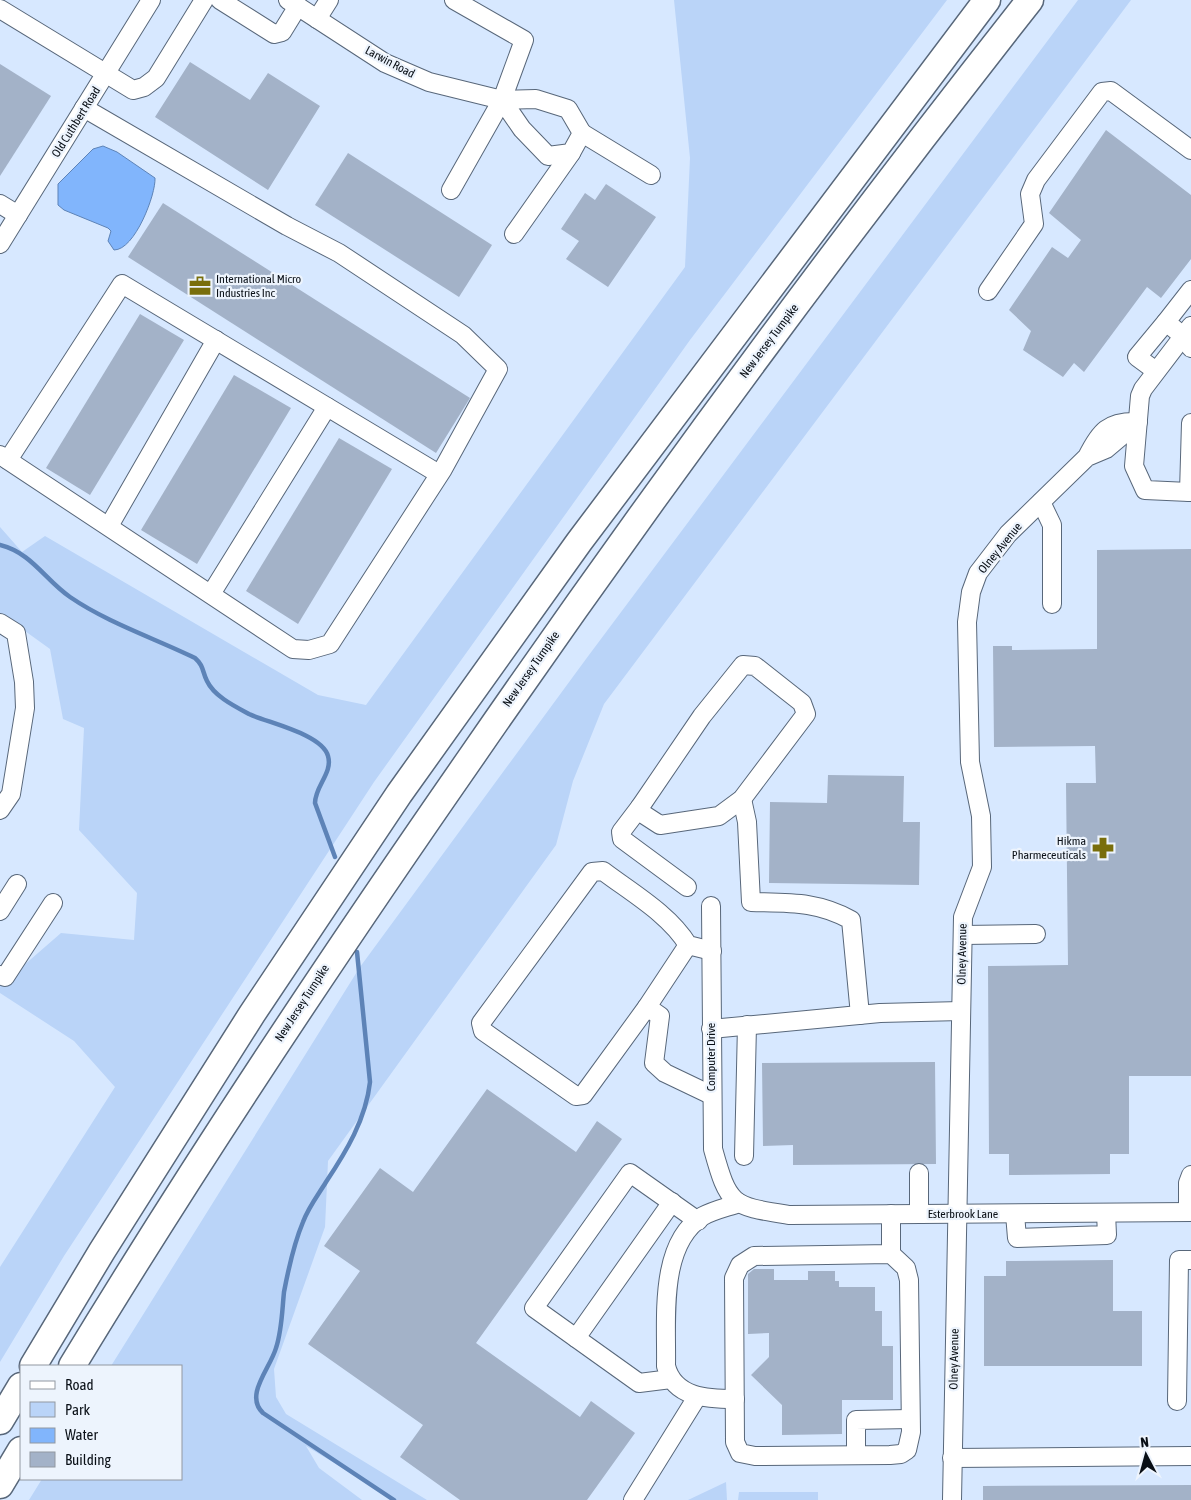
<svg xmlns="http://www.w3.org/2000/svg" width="1191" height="1500" font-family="'Asap Condensed',sans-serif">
<rect width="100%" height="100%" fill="#d7e8ff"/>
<g fill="#bad4f8">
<polygon points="674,0 947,0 690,340 374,782 64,1256 0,1362 0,1267 115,1087 74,1041 0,993 0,986 61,933 134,940 137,893 79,830 84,728 63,719 50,649 0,613 0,527 22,552 45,536 318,695 366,705 685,267 690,158"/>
<polygon points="1078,0 1131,0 604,704 573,781 556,845 328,1161 325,1227 274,1369 276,1397 286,1414 427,1500 396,1500 306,1446 319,1468 362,1500 29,1500 42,1479 181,1479 181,1366 111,1366 360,967 586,659"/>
<polygon points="726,1482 727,1500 688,1500"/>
<polygon points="739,1492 818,1492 818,1500 738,1500"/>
</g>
<path fill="#81b5fc" stroke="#5d83b7" d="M 103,146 L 117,152 L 155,178 C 156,194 135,250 114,250 L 108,241 L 111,231 L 108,228 L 64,210 L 58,205 L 58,184 L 93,149 Z"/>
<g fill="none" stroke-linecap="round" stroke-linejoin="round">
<g stroke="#5d83b7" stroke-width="4.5">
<path d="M 0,545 C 32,553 45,580 70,597 C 108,623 154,638 195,658 C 204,666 202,671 207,681 C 214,696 234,706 249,714 C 268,723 322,734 328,756 C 333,773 315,786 315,803 L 335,857"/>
<path d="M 357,952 L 370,1082 C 366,1119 346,1152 326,1182 C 318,1195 308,1208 303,1222 C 295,1241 288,1271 284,1292 C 282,1311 282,1330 276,1348 C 270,1369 244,1395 263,1413 L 394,1500"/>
</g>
</g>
<g fill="#a3b2c8">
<polygon points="190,62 250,100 268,73 320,106 268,190 155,117"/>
<polygon points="0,64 51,96 0,176"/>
<polygon points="1106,130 1191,195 1191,259 1161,298 1147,287 1084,372 1074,363 1063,377 1023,350 1031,331 1009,310 1052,247 1068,258 1081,240 1049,213"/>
<polygon points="348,153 492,245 459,297 315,205"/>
<polygon points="606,184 656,217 608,287 566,259 579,241 561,229 585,193 595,200"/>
<polygon points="163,203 470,398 436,453 128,257"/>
<polygon points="140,314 184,340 90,495 46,468"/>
<polygon points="234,375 291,408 197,564 141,530"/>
<polygon points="339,438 392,469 298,624 246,591"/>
<polygon points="1191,549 1191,1076 1129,1076 1129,1154 1110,1154 1110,1174 1009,1175 1009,1154 989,1154 988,966 1068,965 1066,783 1096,783 1095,746 994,747 993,646 1012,646 1012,650 1097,649 1097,550"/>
<polygon points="828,775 904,776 903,822 920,822 919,885 769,883 770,802 827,803"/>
<polygon points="935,1062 936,1164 793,1165 793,1145 763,1146 762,1063"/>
<polygon points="487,1089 576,1152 597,1121 622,1139 476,1343 580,1417 591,1401 635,1433 587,1500 460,1500 400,1457 423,1425 308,1344 360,1271 324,1246 380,1168 413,1192"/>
<polygon points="1113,1260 1113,1311 1142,1311 1142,1366 984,1366 984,1276 1006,1276 1006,1261"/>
<polygon points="754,1269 774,1269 774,1280 808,1280 808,1271 835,1271 835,1281 839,1281 839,1287 875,1287 875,1311 882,1311 882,1346 893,1346 893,1400 842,1400 842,1434 782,1435 782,1405 751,1375 769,1357 769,1333 748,1334 748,1274"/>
<polygon points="1191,1485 1191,1500 983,1500 983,1486"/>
</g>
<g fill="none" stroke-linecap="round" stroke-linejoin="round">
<g stroke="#58677a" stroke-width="20">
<g id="minor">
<polyline points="220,0 274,34 282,32 298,6"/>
<polyline points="288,0 385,63 429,82 502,100 536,99 568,109 582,133 571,153 548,156 522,129 502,100"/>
<polyline points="0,9 133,90 144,87 156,78 204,0"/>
<polyline points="317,19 329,0"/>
<polyline points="582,133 651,175"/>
<polyline points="451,190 502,100 524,40 454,0"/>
<polyline points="0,204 18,215"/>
<polyline points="514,234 571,153"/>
<polyline points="0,244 151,0"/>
<polyline points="1191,290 1166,322 1183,336 1191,348"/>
<polyline points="988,291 1034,224 1030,194 1036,180 1102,92 1111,91 1191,150"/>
<polyline points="1156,371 1137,357 1166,322"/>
<polyline points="1191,423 1189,492 1191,492"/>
<polyline points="0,455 293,649 309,650 330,644 443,469 498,369 463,335 339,253 287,226 84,108"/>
<polyline points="8,460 122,284 439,474"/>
<polyline points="1189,492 1145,490 1134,466 1140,396 1143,389 1191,326"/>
<polyline points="1041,502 1052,525 1052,604"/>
<polyline points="109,526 216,340"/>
<polyline points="211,594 327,407"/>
<polyline points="0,623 16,633 24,682 25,708 11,794 0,810"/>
<polygon points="743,665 755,666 802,703 806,714 742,799 719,816 660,825 643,814 640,807 702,716"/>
<path d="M 742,799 L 747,822 L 751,902 C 789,903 817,901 851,920 L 860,1015"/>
<polyline points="640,807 621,832 622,839 687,887"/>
<path d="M 711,906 L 713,1149 C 729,1207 732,1206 790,1215 L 1191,1212"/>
<polyline points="0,911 17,884"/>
<polyline points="963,935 1036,934"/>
<polyline points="0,975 5,977 53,903"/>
<polyline points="647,1007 688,945"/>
<polyline points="711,1029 880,1013 961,1011"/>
<path d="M 711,1095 L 665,1073 L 654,1063 L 660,1016 L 647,1007 L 583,1095 L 576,1096 L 483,1031 L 481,1023 L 592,872 L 603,871 C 632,893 669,914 688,945 L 712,951"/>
<polyline points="744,1156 747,1025"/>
<polyline points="1188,1212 1188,1183 1191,1175"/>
<polyline points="891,1214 891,1254 906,1268 909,1280 911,1432 907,1450 901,1454 890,1455 755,1456 740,1453 735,1442 734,1278 740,1265 754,1256 891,1254"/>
<polyline points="919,1214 919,1173"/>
<polyline points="1015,1214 1017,1238 1107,1235 1106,1213"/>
<polyline points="576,1338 672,1202"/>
<polyline points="671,1379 639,1383 534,1308 630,1173 698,1221"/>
<path d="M 735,1399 C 708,1399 674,1398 666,1366 C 667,1320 658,1244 703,1216 C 714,1210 728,1207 739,1203"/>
<polyline points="1177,1401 1179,1260 1191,1260"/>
<polyline points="856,1455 856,1420 910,1419"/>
<polyline points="952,1458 1191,1456"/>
<polyline points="633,1500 697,1397"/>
<path d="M 952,1500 L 963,917 L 982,867 L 981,816 L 970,762 L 967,622 L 971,592 L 978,573 L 1008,534 L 1087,457 L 1106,449 L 1138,422 C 1108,421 1100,431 1087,457"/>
</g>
</g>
<g stroke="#58677a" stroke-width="29">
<g id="highway">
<polyline points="33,1366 102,1251 252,1014 399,794 579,542 987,0"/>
<path d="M 72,1366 C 198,1158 333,956 472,756 C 650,498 836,246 1030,0"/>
<polyline points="0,1421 21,1386"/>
<polyline points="0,1485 21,1450"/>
</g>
</g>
<use href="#minor" stroke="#fff" stroke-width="18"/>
<use href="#highway" stroke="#fff" stroke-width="26"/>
</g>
<defs>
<g id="office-bare" transform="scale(1.725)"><path d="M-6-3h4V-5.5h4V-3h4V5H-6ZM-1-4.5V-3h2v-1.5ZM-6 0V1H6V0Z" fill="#796e0b" stroke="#edf4fd" stroke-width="2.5" paint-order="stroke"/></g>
<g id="pharmacy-bare" transform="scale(1.725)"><path d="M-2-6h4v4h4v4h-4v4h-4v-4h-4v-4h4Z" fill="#796e0b" stroke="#edf4fd" stroke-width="2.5" paint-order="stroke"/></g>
</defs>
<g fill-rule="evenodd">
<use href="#office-bare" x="200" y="286"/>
<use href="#pharmacy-bare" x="1103" y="848"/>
</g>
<g text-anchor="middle" stroke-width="4.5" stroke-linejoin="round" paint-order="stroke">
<g font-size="12" fill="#090f16" stroke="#edf4fd">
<text transform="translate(390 62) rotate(28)" y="4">Larwin Road</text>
<text transform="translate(76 122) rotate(-58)" y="4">Old Cuthbert Road</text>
<text transform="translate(769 341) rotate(-53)" y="4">New Jersey Turnpike</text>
<text transform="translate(1000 548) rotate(-51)" y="4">Olney Avenue</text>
<text transform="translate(531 669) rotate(-55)" y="4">New Jersey Turnpike</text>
<text transform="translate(962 954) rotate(-89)" y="4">Olney Avenue</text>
<text transform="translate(302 1003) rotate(-57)" y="4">New Jersey Turnpike</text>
<text transform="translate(711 1057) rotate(-90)" y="4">Computer Drive</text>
<text x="963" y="1218">Esterbrook Lane</text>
<text transform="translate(954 1359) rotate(-89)" y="4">Olney Avenue</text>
</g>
<g font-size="12" fill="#090f16" stroke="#edf4fd" text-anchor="start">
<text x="216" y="283">International Micro<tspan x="216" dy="14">Industries Inc</tspan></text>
<text x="1086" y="845" text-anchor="end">Hikma<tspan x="1086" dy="14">Pharmeceuticals</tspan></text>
</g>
</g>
<rect x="20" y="1365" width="162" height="115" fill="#edf4fd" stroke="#9298a1"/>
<rect x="30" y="1381" width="25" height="8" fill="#ffffff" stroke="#9298a1"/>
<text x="65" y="1390" font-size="15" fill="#090f16">Road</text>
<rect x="30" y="1402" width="25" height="15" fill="#bad4f8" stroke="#9298a1"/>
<text x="65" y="1415" font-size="15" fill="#090f16">Park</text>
<rect x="30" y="1428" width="25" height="15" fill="#81b5fc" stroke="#9298a1"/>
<text x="65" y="1440" font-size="15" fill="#090f16">Water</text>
<rect x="30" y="1452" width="25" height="15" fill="#a3b2c8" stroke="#9298a1"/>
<text x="65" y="1465" font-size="15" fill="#090f16">Building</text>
<g transform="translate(1146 1455) rotate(354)" stroke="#edf4fd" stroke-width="4" paint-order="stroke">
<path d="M0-4L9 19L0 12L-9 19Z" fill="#090f16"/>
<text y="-8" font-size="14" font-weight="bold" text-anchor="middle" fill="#090f16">N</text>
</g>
</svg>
